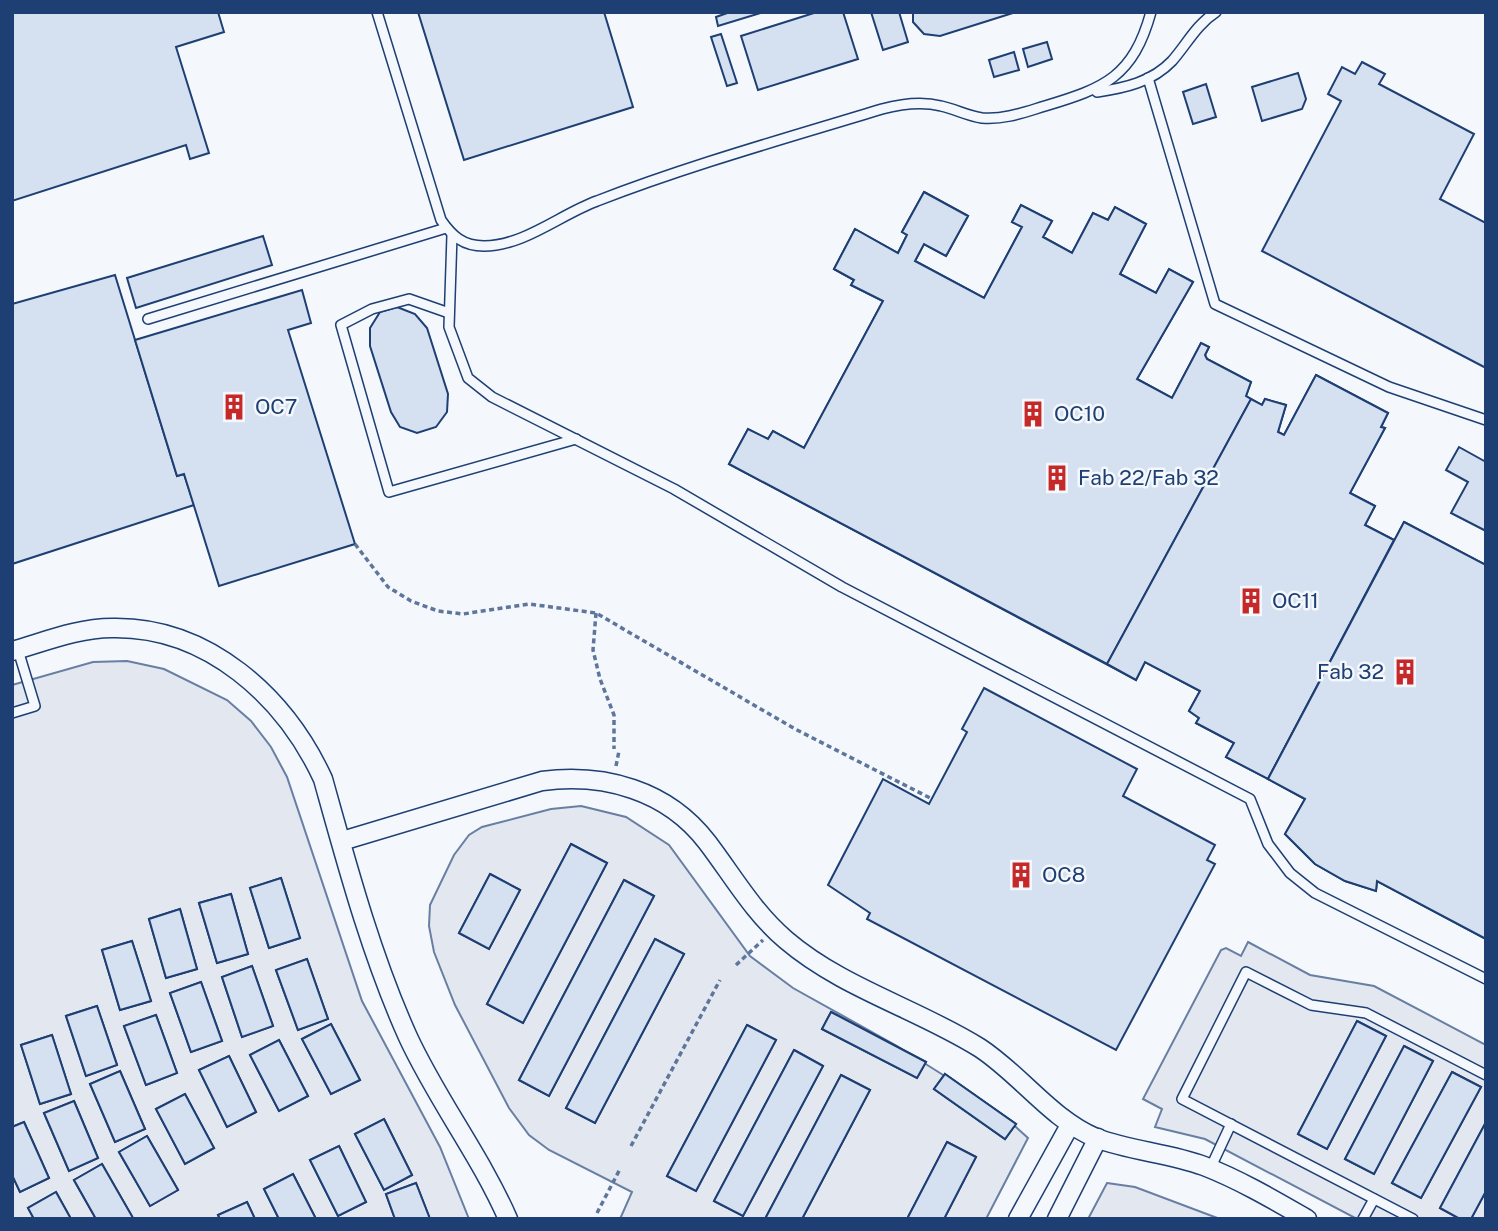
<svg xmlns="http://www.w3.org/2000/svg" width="1498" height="1231" font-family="'Public Sans',sans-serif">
<rect width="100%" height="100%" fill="#f4f7fb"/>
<g fill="#e3e8f0" stroke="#687fa3" stroke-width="2">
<polygon points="127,661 164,669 227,700 251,721 271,747 287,777 362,1001 440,1147 469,1219 12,1219 12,685 93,662"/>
<polygon points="581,806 626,817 669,845 750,956 793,988 897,1046 967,1090 1006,1118 1028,1138 986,1219 620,1219 632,1192 549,1150 529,1135 509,1108 455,1005 434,952 429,926 430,905 454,855 469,835 482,827 551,809"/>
<polygon points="1248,942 1310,975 1374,986 1486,1045 1486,1219 1357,1219 1205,1139 1155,1127 1162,1109 1143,1099 1221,950 1226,948 1241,956"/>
<polygon points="1107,1183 1135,1187 1220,1219 1088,1219"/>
</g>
<g fill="#d5e0f0" stroke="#1d3f73" stroke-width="2">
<polygon points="12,12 218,12 224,32 176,47 209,153 190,159 186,145 12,201"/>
<polygon points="418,12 604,12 633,107 464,160"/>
<polygon points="730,12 764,12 718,26 716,17"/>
<polygon points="817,12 843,12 858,59 758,90 741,36"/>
<polygon points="871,12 899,12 908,42 883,50"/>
<polygon points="913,12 1016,12 940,36 924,34 913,22"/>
<polygon points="721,34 737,83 727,86 711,37"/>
<polygon points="1047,42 1052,59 1028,67 1023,49"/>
<polygon points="1014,52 1019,70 994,77 989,60"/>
<polygon points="1362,62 1385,74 1379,84 1474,134 1440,199 1486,223 1486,368 1262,251 1341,101 1328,94 1342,67 1355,74"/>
<polygon points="1298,73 1306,99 1302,109 1262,121 1252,87"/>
<polygon points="1206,84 1216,117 1193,124 1183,92"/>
<polygon points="924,192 968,216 946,256 924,244 915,261 984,298 1022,227 1012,222 1021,205 1052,221 1043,237 1072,253 1093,213 1108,220 1115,207 1146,224 1120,274 1156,293 1169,269 1193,282 1137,379 1172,398 1201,343 1209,347 1205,355 1207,359 1251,382 1246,396 1262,405 1265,399 1286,405 1278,432 1284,435 1316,375 1388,413 1381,427 1385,428 1350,493 1375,506 1365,525 1394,540 1268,779 1226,757 1234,743 1196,723 1199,718 1189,711 1200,691 1145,662 1136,680 729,464 748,429 768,439 773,431 804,448 883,301 851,285 854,280 834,269 855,229 898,253 907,235 902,232"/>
<polygon points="924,192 968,216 946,256 924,244 915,261 984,298 1022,227 1012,222 1021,205 1052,221 1043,237 1072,253 1093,213 1108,220 1115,207 1146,224 1120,274 1156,293 1169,269 1193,282 1137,379 1172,398 1201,343 1209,347 1205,355 1207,359 1251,382 1246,396 1251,399 1107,664 729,464 748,429 768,439 773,431 804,448 883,301 851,285 854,280 834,269 855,229 898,253 907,235 902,232"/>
<polygon points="263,236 272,265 136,308 127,278"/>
<polygon points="115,275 177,476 184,474 194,505 12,564 12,304"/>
<polygon points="302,290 311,323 288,330 355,544 219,586 184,474 177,476 135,340"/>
<polygon points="397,307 415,314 427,328 448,394 447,412 436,427 417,433 400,427 391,412 370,346 370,328 380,312"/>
<polygon points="1316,375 1388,413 1381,427 1385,428 1350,493 1375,506 1365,525 1394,540 1268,779 1226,757 1234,743 1196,723 1199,718 1189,711 1200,691 1145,662 1136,680 1107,664 1251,399 1262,405 1265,399 1286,405 1278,432 1284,435"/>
<polygon points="1459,447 1486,462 1486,531 1451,513 1468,482 1446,470"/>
<polygon points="1404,522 1486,565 1486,939 1377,881 1376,891 1345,881 1315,864 1285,834 1305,799 1268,779"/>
<polygon points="1404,522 1486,565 1486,939 1377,881 1376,891 1345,881 1315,864 1285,834 1305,799 1268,779"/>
<polygon points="984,688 1137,769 1123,796 1215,845 1207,860 1215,864 1116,1050 867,919 870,913 828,885 883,779 929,804 967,732 962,729"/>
<polygon points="571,844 607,863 523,1023 487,1004"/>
<polygon points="571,844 607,863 523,1023 487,1004"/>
<polygon points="490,874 520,890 489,949 459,933"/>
<polygon points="490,874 520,890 489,949 459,933"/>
<polygon points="281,878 300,938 269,948 250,888"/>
<polygon points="281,878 300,938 269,948 250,888"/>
<polygon points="624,880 654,896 549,1096 519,1080"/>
<polygon points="624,880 654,896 549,1096 519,1080"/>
<polygon points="231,894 248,954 217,963 199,903"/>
<polygon points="231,894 248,954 217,963 199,903"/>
<polygon points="180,909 197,969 166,978 149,919"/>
<polygon points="180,909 197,969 166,978 149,919"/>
<polygon points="655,939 684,954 595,1123 566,1108"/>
<polygon points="655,939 684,954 595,1123 566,1108"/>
<polygon points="132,941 151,1001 120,1010 102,950"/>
<polygon points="132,941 151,1001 120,1010 102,950"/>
<polygon points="307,959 328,1019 298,1030 276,970"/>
<polygon points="307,959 328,1019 298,1030 276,970"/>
<polygon points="252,966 273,1026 242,1037 222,977"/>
<polygon points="252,966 273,1026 242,1037 222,977"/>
<polygon points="201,982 222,1041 191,1052 170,993"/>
<polygon points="201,982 222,1041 191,1052 170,993"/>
<polygon points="97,1006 117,1065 86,1076 66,1016"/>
<polygon points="97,1006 117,1065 86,1076 66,1016"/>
<polygon points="831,1012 926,1062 917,1078 822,1029"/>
<polygon points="831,1012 926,1062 917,1078 822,1029"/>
<polygon points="156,1015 177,1073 146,1085 124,1026"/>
<polygon points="156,1015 177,1073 146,1085 124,1026"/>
<polygon points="1357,1021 1386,1036 1327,1149 1298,1134"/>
<polygon points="1357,1021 1386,1036 1327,1149 1298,1134"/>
<polygon points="331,1024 360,1080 331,1094 302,1039"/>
<polygon points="331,1024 360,1080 331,1094 302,1039"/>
<polygon points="747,1025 776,1040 696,1191 667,1176"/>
<polygon points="747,1025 776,1040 696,1191 667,1176"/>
<polygon points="52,1035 71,1094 40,1104 21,1045"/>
<polygon points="52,1035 71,1094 40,1104 21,1045"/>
<polygon points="279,1040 308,1096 279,1111 250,1055"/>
<polygon points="279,1040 308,1096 279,1111 250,1055"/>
<polygon points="1404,1046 1433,1061 1374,1174 1345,1159"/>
<polygon points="1404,1046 1433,1061 1374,1174 1345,1159"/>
<polygon points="794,1050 823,1066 743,1216 714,1201"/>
<polygon points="794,1050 823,1066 743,1216 714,1201"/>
<polygon points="229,1056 256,1112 227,1127 199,1070"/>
<polygon points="229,1056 256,1112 227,1127 199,1070"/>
<polygon points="120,1071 145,1129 115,1142 90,1084"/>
<polygon points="120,1071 145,1129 115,1142 90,1084"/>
<polygon points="1452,1072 1481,1087 1421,1198 1392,1183"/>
<polygon points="1452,1072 1481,1087 1421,1198 1392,1183"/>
<polygon points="945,1074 1016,1124 1005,1139 934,1089"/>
<polygon points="945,1074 1016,1124 1005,1139 934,1089"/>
<polygon points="841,1075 870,1090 802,1219 765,1219"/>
<polygon points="841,1075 870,1090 802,1219 765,1219"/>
<polygon points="185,1094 214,1148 185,1164 156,1109"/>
<polygon points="185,1094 214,1148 185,1164 156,1109"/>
<polygon points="74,1101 98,1158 69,1171 44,1113"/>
<polygon points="74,1101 98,1158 69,1171 44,1113"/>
<polygon points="384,1119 412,1175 384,1190 355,1134"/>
<polygon points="384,1119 412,1175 384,1190 355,1134"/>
<polygon points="24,1122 49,1178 20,1192 12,1175 12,1127"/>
<polygon points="24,1122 49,1178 20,1192 12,1175 12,1127"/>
<polygon points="1486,1122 1486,1191 1471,1219 1460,1219 1440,1208"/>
<polygon points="1486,1122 1486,1191 1471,1219 1460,1219 1440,1208"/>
<polygon points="147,1136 178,1190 150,1206 119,1152"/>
<polygon points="147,1136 178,1190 150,1206 119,1152"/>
<polygon points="947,1142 976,1157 944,1219 907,1219"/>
<polygon points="947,1142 976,1157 944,1219 907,1219"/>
<polygon points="339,1146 366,1202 338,1216 310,1160"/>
<polygon points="339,1146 366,1202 338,1216 310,1160"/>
<polygon points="102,1164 133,1218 132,1219 96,1219 74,1180"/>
<polygon points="102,1164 133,1218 132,1219 96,1219 74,1180"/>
<polygon points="293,1174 316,1219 279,1219 264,1189"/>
<polygon points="293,1174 316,1219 279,1219 264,1189"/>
<polygon points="416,1183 430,1219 395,1219 386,1194"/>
<polygon points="416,1183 430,1219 395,1219 386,1194"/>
<polygon points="56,1192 71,1219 34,1219 28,1208"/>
<polygon points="56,1192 71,1219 34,1219 28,1208"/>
<polygon points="247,1202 255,1219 220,1219 218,1215"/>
<polygon points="247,1202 255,1219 220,1219 218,1215"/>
</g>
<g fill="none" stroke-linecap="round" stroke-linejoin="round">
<g stroke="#1d3f73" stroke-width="12">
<g id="service">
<path d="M 377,12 L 441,220 C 452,236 463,246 484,246 C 524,246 561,214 597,201 C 690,165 787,138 882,109 C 901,104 921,101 941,106 C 955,109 968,116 982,118 C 1004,120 1025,112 1045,106 C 1105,88 1133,77 1151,12"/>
<polyline points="1148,78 1215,304 1389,387 1486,420"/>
<path d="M 1097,92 C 1125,88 1152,82 1172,61 C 1187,44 1196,25 1216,12"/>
<polyline points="452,235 449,327 468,378 492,397 674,489 842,587 1250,799 1268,844 1290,873 1315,893 1486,979"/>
<polyline points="449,313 409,299 372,309 341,325 389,492 576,439"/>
<polyline points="148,319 446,228"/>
<polyline points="12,713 35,706 18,650"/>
<polyline points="1210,1169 1231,1124"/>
<polyline points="1363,1219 1374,1199"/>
<polyline points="1413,1219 1182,1099 1246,972 1311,1005 1366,1013 1486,1075"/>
</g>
</g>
<g stroke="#1d3f73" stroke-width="21">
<g id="minor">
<path d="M 12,651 C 44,642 78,628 112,628 C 208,626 285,697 323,779 C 347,865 371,955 408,1037 C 437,1100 480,1155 508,1219"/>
<path d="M 342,841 L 542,781 C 604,773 667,790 707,842 C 733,876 753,912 786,940 C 842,988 918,1009 980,1048 C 1021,1075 1051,1119 1096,1138 C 1130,1151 1169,1153 1204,1166 C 1240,1180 1274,1200 1307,1219"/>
<polyline points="1018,1219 1070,1125"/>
<polyline points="1057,1219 1098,1138"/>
</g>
</g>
<g stroke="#5e769c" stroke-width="3.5" stroke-dasharray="5 3.5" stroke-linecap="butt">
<polyline points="355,544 388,587 411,601 438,611 463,614 529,604 596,613 795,729 932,799"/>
<polyline points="596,613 593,650 600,679 614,715 614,749"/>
<polyline points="616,766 619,751"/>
<polyline points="736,965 763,940"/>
<polyline points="631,1146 720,980"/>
<polyline points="597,1213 620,1169"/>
</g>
<use href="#service" stroke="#f4f7fb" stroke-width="9"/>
<use href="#minor" stroke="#f4f7fb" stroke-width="18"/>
</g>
<defs>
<g id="building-bare" transform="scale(2.1)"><path d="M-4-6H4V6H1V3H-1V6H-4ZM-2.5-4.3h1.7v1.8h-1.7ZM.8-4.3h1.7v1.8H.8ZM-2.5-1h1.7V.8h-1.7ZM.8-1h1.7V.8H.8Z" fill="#c62828" stroke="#f4f7fb" stroke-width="2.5" paint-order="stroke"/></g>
</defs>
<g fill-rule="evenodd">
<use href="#building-bare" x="234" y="407"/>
<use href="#building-bare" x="1033" y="414"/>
<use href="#building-bare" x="1057" y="478"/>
<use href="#building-bare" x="1251" y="601"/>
<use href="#building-bare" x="1405" y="672"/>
<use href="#building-bare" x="1021" y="875"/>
</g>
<g text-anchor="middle" stroke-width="5" stroke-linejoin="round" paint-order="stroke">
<g font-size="21" fill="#1d3f73" stroke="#f4f7fb" text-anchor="start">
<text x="255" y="414">OC7</text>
<text x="1054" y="421">OC10</text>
<text x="1078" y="485">Fab 22/Fab 32</text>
<text x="1272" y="608">OC11</text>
<text x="1384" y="679" text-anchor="end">Fab 32</text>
<text x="1042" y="882">OC8</text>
</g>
</g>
<rect width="1498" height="1231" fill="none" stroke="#1d3f73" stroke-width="28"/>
</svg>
